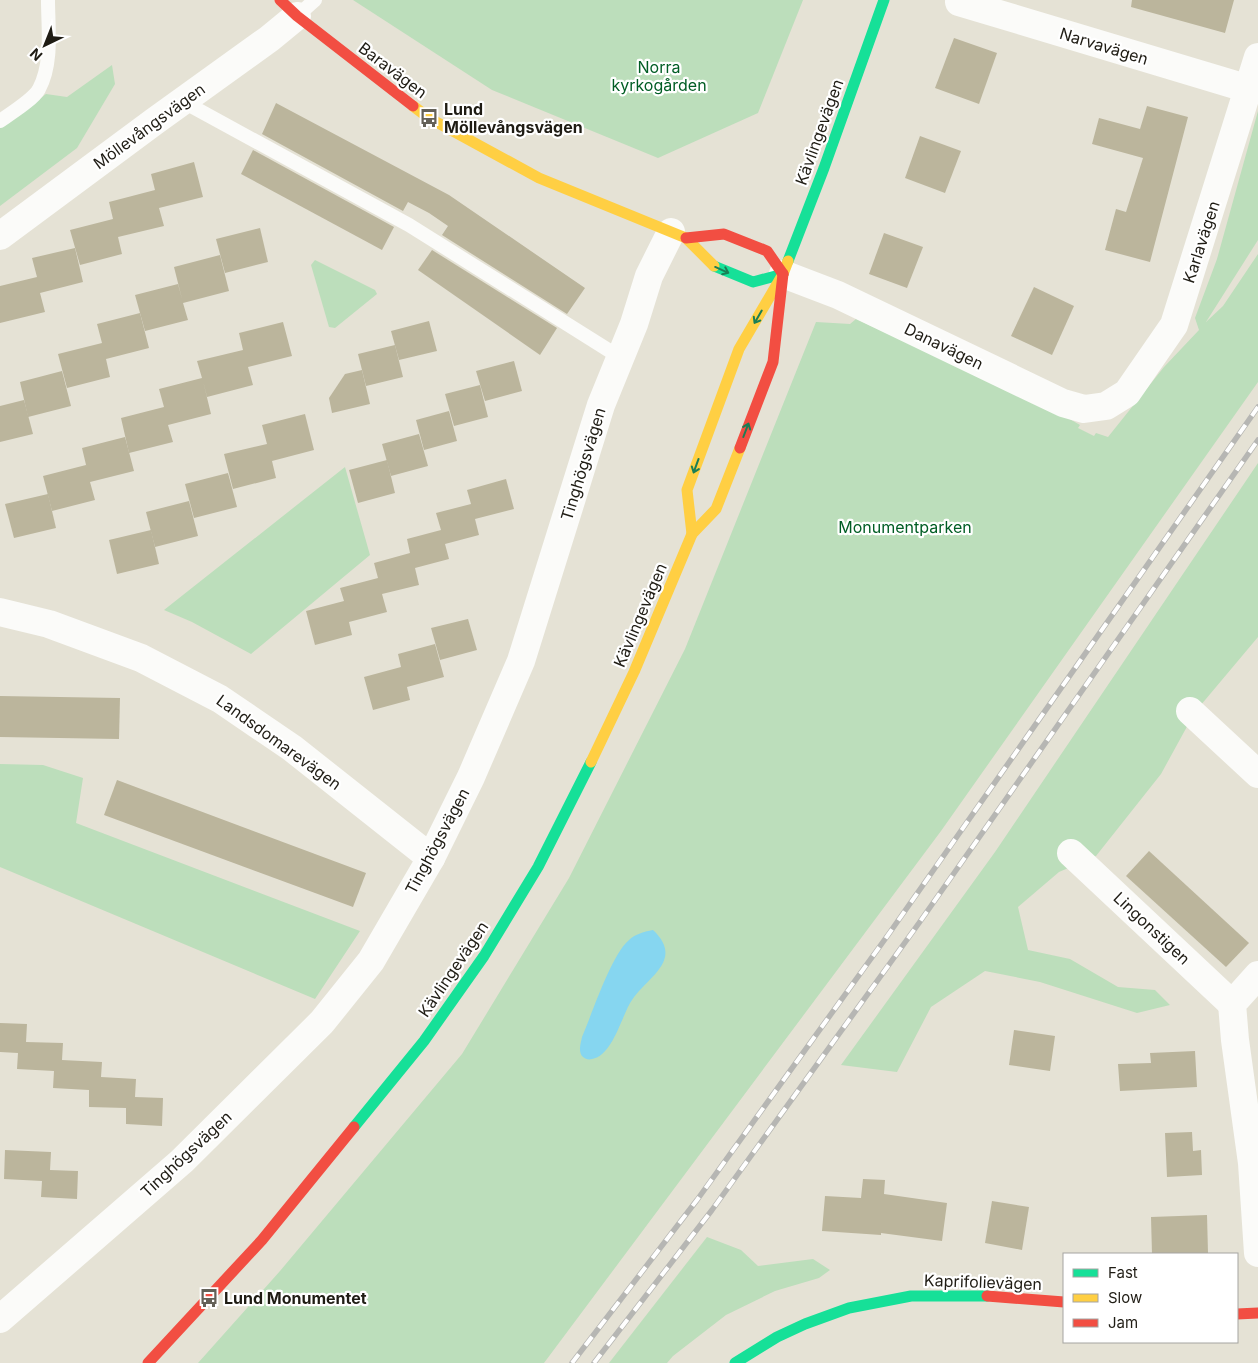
<svg xmlns="http://www.w3.org/2000/svg" width="1258" height="1363" font-family="Inter,sans-serif">
<rect width="100%" height="100%" fill="#e5e2d5"/>
<g fill="#bcdebb">
<polygon points="353,0 803,0 758,113 658,158 492,90"/>
<polygon points="112,65 115,84 77,148 0,206 0,128 46,94 67,97"/>
<polygon points="1258,111 1258,240 1206,322 1223,306 1258,254 1258,382 941,831 544,1363 198,1363 280,1271 462,1054 569,878 685,649 816,322 850,324 856,319 1061,414 1080,425 1078,428 1094,436 1096,433 1108,437 1164,367 1199,330 1195,318 1217,259"/>
<polygon points="315,260 375,290 377,294 335,328 329,327 311,265"/>
<polygon points="1258,463 1258,637 1195,712 1161,774 1096,856 1059,872 1018,907 1028,950 1070,959 1118,987 1155,990 1170,1005 1137,1013 1040,982 985,971 931,1007 897,1072 841,1065 995,852"/>
<polygon points="345,467 370,555 251,654 192,622 164,610"/>
<polygon points="0,764 43,765 83,778 76,823 360,931 315,999 0,867"/>
<polygon points="707,1237 741,1250 758,1266 813,1259 830,1270 819,1278 775,1291 726,1315 673,1356 667,1363 609,1363"/>
</g>
<path fill="#86d6f0" d="M 653,930 C 685,960 647,977 632,1000 C 622,1014 613,1056 592,1059 C 588,1060 585,1059 582,1056 C 578,1050 581,1043 582,1037 C 592,1014 611,956 628,941 C 635,934 643,932 653,930 Z"/>
<g fill="#bbb59c">
<polygon points="1132,0 1234,0 1225,33 1131,7"/>
<polygon points="954,38 997,53 979,104 935,88"/>
<polygon points="276,103 449,195 585,288 567,314 442,235 448,226 429,213 408,202 403,211 262,134"/>
<polygon points="1147,106 1188,117 1150,262 1105,250 1116,209 1126,212 1143,158 1092,144 1099,118 1140,129"/>
<polygon points="920,136 961,151 945,193 905,178"/>
<polygon points="253,150 394,227 382,250 241,174"/>
<polygon points="194,162 203,197 159,208 164,226 118,237 122,254 80,265 70,230 113,219 109,202 155,190 151,174"/>
<polygon points="260,228 268,262 225,273 216,239"/>
<polygon points="884,233 923,247 907,288 869,274"/>
<polygon points="75,248 83,282 40,293 45,312 0,323 0,286 37,277 32,258"/>
<polygon points="432,250 557,328 540,355 418,270"/>
<polygon points="220,255 229,291 183,303 188,320 145,331 135,295 178,284 182,299 174,267"/>
<polygon points="1034,287 1074,306 1052,355 1011,336"/>
<polygon points="140,313 149,348 106,359 110,377 67,388 58,354 102,343 97,324"/>
<polygon points="429,321 437,351 399,360 391,331"/>
<polygon points="283,322 292,356 248,367 253,385 207,397 203,381 211,414 168,425 173,442 129,453 121,418 164,407 159,389 202,378 197,361 243,350 239,333"/>
<polygon points="395,345 403,377 366,386 358,354"/>
<polygon points="514,361 522,391 485,401 476,371"/>
<polygon points="362,370 370,404 332,413 329,398 345,374"/>
<polygon points="62,371 71,406 28,417 20,382"/>
<polygon points="480,385 488,417 454,426 445,394"/>
<polygon points="24,400 33,434 0,442 0,406"/>
<polygon points="449,411 457,441 424,450 416,420"/>
<polygon points="305,414 314,450 272,461 276,478 233,489 224,454 267,444 262,425"/>
<polygon points="419,434 428,466 391,476 382,444"/>
<polygon points="125,437 134,471 90,482 95,500 52,511 43,476 86,465 87,469 82,448"/>
<polygon points="387,460 395,493 358,503 349,470"/>
<polygon points="228,473 237,507 194,518 185,484"/>
<polygon points="506,479 514,509 475,519 479,535 445,544 449,559 415,568 419,585 382,594 387,612 349,622 352,635 315,645 306,611 344,601 340,588 378,578 374,563 410,553 407,539 441,530 436,513 471,504 467,490"/>
<polygon points="48,494 56,528 14,538 5,504"/>
<polygon points="189,501 198,536 155,547 146,512"/>
<polygon points="151,530 159,564 117,574 109,540"/>
<polygon points="468,619 477,650 440,660 431,628"/>
<polygon points="435,644 444,677 407,687 410,700 373,710 364,677 401,667 398,654"/>
<polygon points="0,696 120,698 119,739 0,737"/>
<polygon points="117,780 366,873 353,907 104,815"/>
<polygon points="1149,851 1249,943 1226,967 1126,876"/>
<polygon points="0,1023 27,1024 26,1042 63,1043 62,1060 102,1062 101,1077 136,1079 135,1097 163,1098 162,1126 126,1124 126,1108 89,1107 89,1090 53,1088 54,1071 17,1069 18,1053 0,1052"/>
<polygon points="1014,1030 1055,1036 1050,1071 1009,1065"/>
<polygon points="1195,1051 1197,1087 1120,1091 1118,1064 1151,1063 1150,1053"/>
<polygon points="1192,1132 1193,1151 1201,1150 1202,1175 1167,1177 1165,1133"/>
<polygon points="5,1150 51,1152 50,1170 78,1171 77,1199 41,1197 42,1181 4,1179"/>
<polygon points="863,1179 885,1180 884,1194 947,1203 942,1241 881,1233 881,1235 822,1231 825,1196 861,1198"/>
<polygon points="992,1201 1029,1207 1022,1250 985,1243"/>
<polygon points="1207,1215 1208,1253 1152,1254 1151,1217"/>
</g>
<g fill="none" stroke-linecap="round" stroke-linejoin="round">
<g stroke="#fbfbf9" stroke-width="14">
<polyline points="297,16 315,0"/>
<polyline points="182,101 409,225 621,358"/>
<path d="M 0,121 C 10,114 34,99 39,89 C 53,63 48,28 48,0"/>
</g>
<g stroke="#fbfbf9" stroke-width="28">
<polyline points="959,2 1249,89"/>
<polyline points="0,236 155,121 269,39 297,16"/>
<polyline points="783,274 838,295 1063,403 1084,409 1106,406 1127,393 1174,325 1258,57"/>
<polyline points="0,612 49,624 141,658 220,699 292,748 431,858"/>
<polyline points="1190,711 1258,774"/>
<polyline points="1071,853 1232,1004"/>
<polyline points="1258,975 1232,1004 1235,1040 1252,1163 1258,1253"/>
<polyline points="0,1319 182,1161 322,1022 371,961 431,858 471,777 521,661 601,405 634,324 649,276 671,232"/>
</g>
<g stroke="#16e098" stroke-width="11">
<polyline points="788,261 824,168 884,0"/>
<polyline points="714,266 753,282 783,274"/>
<polyline points="354,1127 424,1041 484,956 538,867 591,762"/>
<polyline points="735,1363 777,1337 805,1324 849,1308 911,1296 987,1296"/>
</g>
<g stroke="#ffcf43" stroke-width="11">
<polyline points="413,106 429,118 539,178 686,238 714,266"/>
<polyline points="692,534 687,490 739,349 783,274 788,261"/>
<polyline points="591,762 634,672 692,534 716,509 740,448"/>
</g>
<g stroke="#f24e42" stroke-width="11">
<polyline points="280,0 297,16 413,106"/>
<polyline points="686,238 724,234 767,251 783,274"/>
<polyline points="740,448 773,362 783,274"/>
<polyline points="987,1296 1064,1302"/>
<polyline points="1237,1314 1258,1313"/>
<polyline points="148,1363 262,1240 354,1127"/>
</g>
<g stroke="#b6b6b3" stroke-width="5.5">
<g id="rail">
<polyline points="572,1363 697,1200 888,935 1258,407"/>
<polyline points="594,1363 712,1210 919,923 1258,440"/>
</g>
</g>
<use href="#rail" stroke="#fff" stroke-width="4" stroke-dasharray="11" stroke-linecap="butt"/>
</g>
<defs><path id="oneway-shaft" d="M-6 0H5M1.5-3L5.5 0L1.5 3" fill="none" stroke-width="1.6" stroke-linecap="round" stroke-linejoin="round" transform="scale(1.25)"/></defs>
<g stroke="#1a7e56">
<use href="#oneway-shaft" transform="translate(722 270) rotate(24)"/>
<use href="#oneway-shaft" transform="translate(758 317) rotate(120)"/>
<use href="#oneway-shaft" transform="translate(746 430) rotate(-69)"/>
<use href="#oneway-shaft" transform="translate(696 466) rotate(110)"/>
</g>
<defs>
<g id="bus-bare" transform="scale(1.5)"><path d="M-5-6H5V4H4V6H2V4H-2V6H-4V4H-5ZM-3.5-4V0h7V-4ZM-3.5 1.2v1.5H-2V1.2ZM2 1.2v1.5H3.5V1.2Z" fill="#646158" stroke="#fff" stroke-width="2.5" paint-order="stroke"/></g>
</defs>
<g fill-rule="evenodd">
<use href="#bus-bare" x="429" y="118"/>
<use href="#bus-bare" x="209" y="1298"/>
</g>
<g text-anchor="middle" stroke-width="4.5" stroke-linejoin="round" paint-order="stroke">
<g font-size="16" fill="#1f1c14" stroke="#fff">
<text transform="translate(1104 46) rotate(17)" y="6">Narvavägen</text>
<text transform="translate(393 70) rotate(37)" y="6">Baravägen</text>
<text transform="translate(149 126) rotate(-36)" y="6">Möllevångsvägen</text>
<text transform="translate(819 132) rotate(-70)" y="6">Kävlingevägen</text>
<text transform="translate(1201 242) rotate(-72)" y="6">Karlavägen</text>
<text transform="translate(944 346) rotate(26)" y="6">Danavägen</text>
<text transform="translate(583 464) rotate(-73)" y="6">Tinghögsvägen</text>
<text transform="translate(640 615) rotate(-67)" y="6">Kävlingevägen</text>
<text transform="translate(279 742) rotate(36)" y="6">Landsdomarevägen</text>
<text transform="translate(437 841) rotate(-62)" y="6">Tinghögsvägen</text>
<text transform="translate(1152 928) rotate(43)" y="6">Lingonstigen</text>
<text transform="translate(453 969) rotate(-56)" y="6">Kävlingevägen</text>
<text transform="translate(186 1154) rotate(-43)" y="6">Tinghögsvägen</text>
<text transform="translate(983 1282) rotate(2)" y="6">Kaprifolievägen</text>
</g>
<g font-size="16" fill="#005d24" stroke="#fff">
<text x="659" y="73">Norra<tspan x="659" dy="18">kyrkogården</tspan></text>
<text x="905" y="533">Monumentparken</text>
</g>
<g font-size="16" font-weight="bold" fill="#1f1c14" stroke="#fff" text-anchor="start">
<text x="444" y="115">Lund<tspan x="444" dy="18">Möllevångsvägen</tspan></text>
<text x="224" y="1304">Lund Monumentet</text>
</g>
</g>
<rect x="1063" y="1253" width="175" height="90" fill="#ffffff" stroke="#a5a4a1"/>
<rect x="1073" y="1269" width="25" height="8" fill="#16e098" stroke="#a5a4a1"/>
<text x="1108" y="1278" font-size="15" fill="#1f1c14">Fast</text>
<rect x="1073" y="1294" width="25" height="8" fill="#ffcf43" stroke="#a5a4a1"/>
<text x="1108" y="1303" font-size="15" fill="#1f1c14">Slow</text>
<rect x="1073" y="1319" width="25" height="8" fill="#f24e42" stroke="#a5a4a1"/>
<text x="1108" y="1328" font-size="15" fill="#1f1c14">Jam</text>
<g transform="translate(45 45) rotate(223)" stroke="#ffffff" stroke-width="4" paint-order="stroke">
<path d="M0-4L9 19L0 12L-9 19Z" fill="#1f1c14"/>
<text y="-8" font-size="14" font-weight="bold" text-anchor="middle" fill="#1f1c14">N</text>
</g>
</svg>
